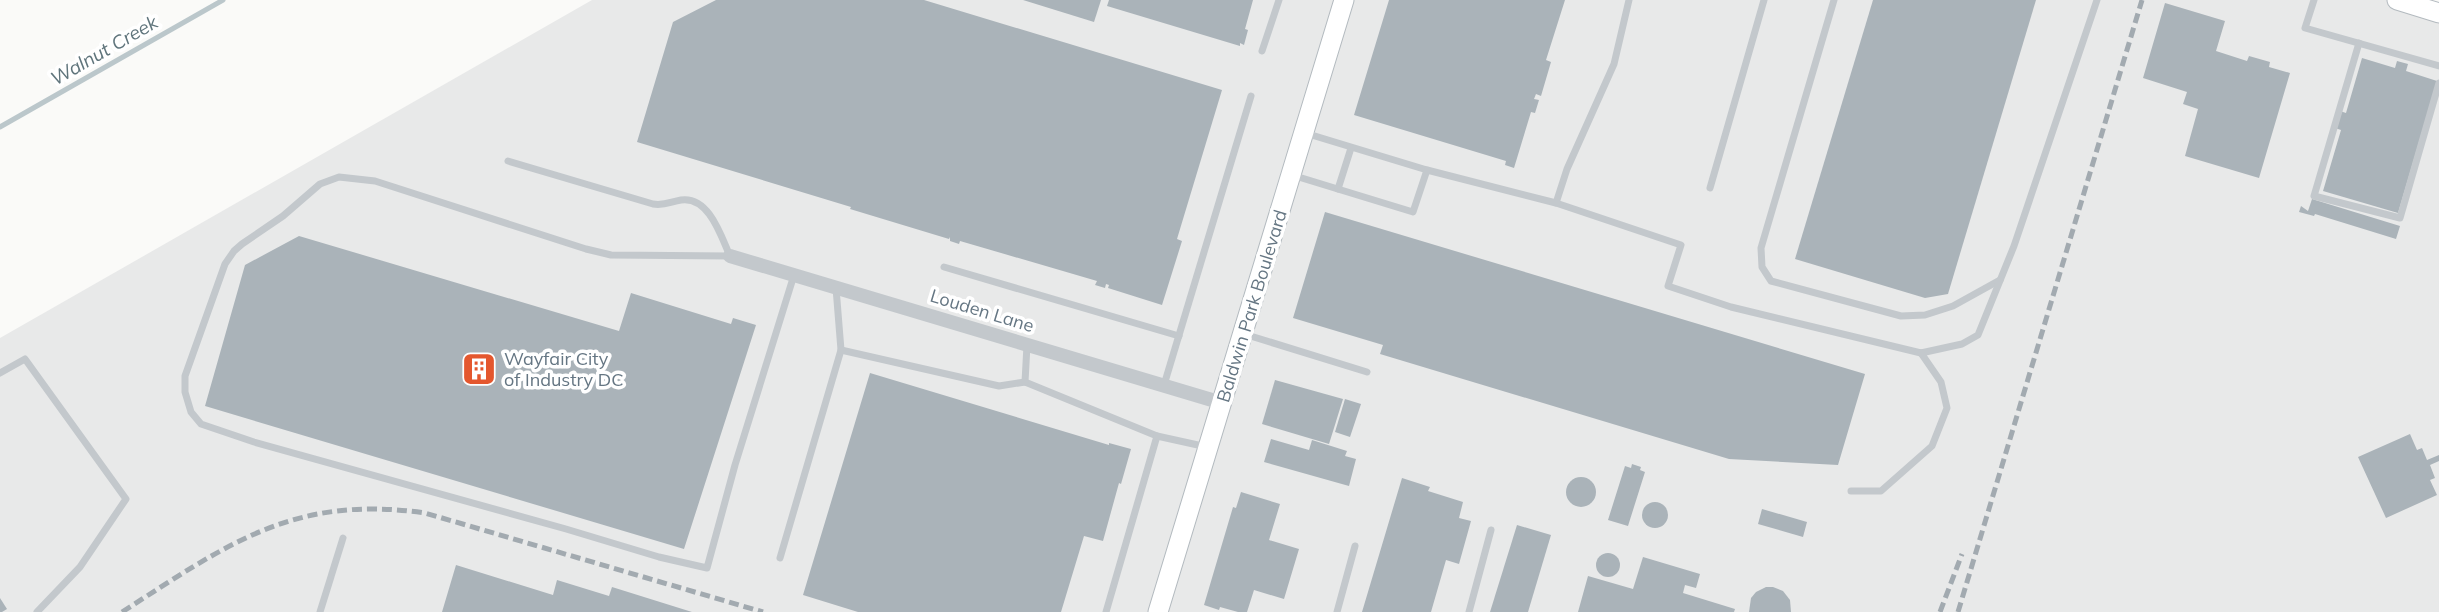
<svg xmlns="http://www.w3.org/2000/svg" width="2439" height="612" font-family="Mulish,sans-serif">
<rect width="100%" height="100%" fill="#fafaf8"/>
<polygon fill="#e8e9e9" points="592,0 2396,0 2439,14 2439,612 0,612 0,338"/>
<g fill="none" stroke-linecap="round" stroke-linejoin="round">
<polyline stroke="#bbc7cb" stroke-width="5" points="0,127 223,0"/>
</g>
<g fill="#aab3b9">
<polygon points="716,0 924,0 1222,90 1177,239 1182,241 1162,305 1108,288 1109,285 1106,284 1105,288 1095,285 1097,281 960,241 959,244 950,241 950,237 949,239 850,209 851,207 637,142 673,22"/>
<polygon points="1023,0 1101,0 1094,22"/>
<polygon points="1109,0 1253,0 1245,29 1248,30 1244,45 1240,43 1240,46 1107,6"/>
<polygon points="1389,0 1565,0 1546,60 1551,62 1541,96 1536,94 1534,99 1539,100 1535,113 1531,112 1514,168 1505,165 1506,161 1354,115"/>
<polygon points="1873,0 2036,0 1948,294 1925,298 1795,259"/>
<polygon points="2165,3 2225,21 2216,51 2247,61 2249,56 2270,62 2269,67 2290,73 2259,178 2185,156 2198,109 2183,104 2187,92 2143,78"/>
<polygon points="2362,58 2395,68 2397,61 2408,64 2406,71 2437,81 2398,213 2323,191 2341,130 2335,128 2340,111 2346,113"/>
<polygon points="2312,199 2400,226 2396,239 2315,214 2314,216 2299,212 2301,206 2308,211"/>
<polygon points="1325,212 1865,374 1838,465 1729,459 1380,354 1383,345 1293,318"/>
<polygon points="299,236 619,331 631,293 731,324 733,318 756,325 684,549 205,406 245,265"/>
<polygon points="870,373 1109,445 1109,443 1131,449 1121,484 1119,483 1103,541 1084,536 1061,612 858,612 803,595"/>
<polygon points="1275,380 1343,399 1329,444 1262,424"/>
<polygon points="1345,399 1361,404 1350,437 1335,432"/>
<polygon points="2410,434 2417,450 2422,448 2427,460 2439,455 2439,461 2430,465 2435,478 2430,480 2437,495 2386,518 2358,457"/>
<polygon points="1271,439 1309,450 1312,440 1347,451 1345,456 1356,459 1349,486 1264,462"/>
<polygon points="1632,464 1641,467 1640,470 1645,472 1628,526 1608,520 1625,466 1631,468"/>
<circle cx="1581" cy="492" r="15"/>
<polygon points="1402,478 1430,487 1428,491 1463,502 1459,518 1471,521 1459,564 1446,560 1431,612 1362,612"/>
<polygon points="1241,492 1280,504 1269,540 1299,549 1284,599 1254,590 1247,612 1238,612 1220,607 1219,610 1204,605 1233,507 1236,508"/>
<circle cx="1655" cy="515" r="13"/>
<polygon points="1762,509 1807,522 1803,537 1758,524"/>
<polygon points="1517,525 1551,535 1528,612 1490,612"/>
<circle cx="1608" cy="565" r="12"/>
<polygon points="1643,557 1700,574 1696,588 1685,585 1683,593 1735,609 1734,612 1578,612 1588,576 1633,589"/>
<polygon points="456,565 553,595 557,580 609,596 612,587 692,612 442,612"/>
<polygon points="1766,587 1773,587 1783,591 1790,600 1791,612 1749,612 1751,598 1756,592"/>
<polygon points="0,598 7,609 2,612 0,612"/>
</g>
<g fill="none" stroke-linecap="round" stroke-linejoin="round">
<g stroke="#b3babf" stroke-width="21">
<g id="secondary">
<polyline points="2397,0 2439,13"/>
<polyline points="1158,612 1344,0"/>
</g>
</g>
<g stroke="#c3c8cc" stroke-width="7">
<polyline points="1834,0 1761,248 1762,267 1771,281 1901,316 1925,315 1953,306 2000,280"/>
<polyline points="2314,0 2305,28 2439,66"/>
<polyline points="2359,43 2314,196 2400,218 2439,83"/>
<polyline points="1262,51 1279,0"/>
<polyline points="1305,133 1427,170 1556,203 1567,169 1614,64 1629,0"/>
<path d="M 508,161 L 653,204 C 664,206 670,202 681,200 C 709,196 721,236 730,256 L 611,255 L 586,249 L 375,181 L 339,177 L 320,184 L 283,216 L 242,244 L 234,251 L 225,264 L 185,376 L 185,392 L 191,412 L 201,424 L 254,442 L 566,529 L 659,557 L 707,568 L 735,465 L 794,275"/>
<polyline points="1292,175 1413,212 1427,170"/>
<polyline points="1710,188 1764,0"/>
<polyline points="1338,189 1351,148"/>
<polyline points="1556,203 1681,245 1668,286 1731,307 1921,353 1962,344 1978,335 2014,246 2097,0"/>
<polyline points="944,267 1179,336"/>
<polyline points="836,288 841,350"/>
<polyline points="1244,334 1367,372"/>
<polyline points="1027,345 1025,382 1157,436 1106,612"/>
<polyline points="0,373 25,359 126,499 80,567 37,612"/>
<polyline points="1164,385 1251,96"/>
<polyline points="1157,436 1207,447"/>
<polyline points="1851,491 1881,491 1932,446 1947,408 1941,382 1921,353"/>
<polyline points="780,558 841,350 999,386 1025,382"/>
<polyline points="320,612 343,538"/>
<polyline points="1337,612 1355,546"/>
<polyline points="1469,612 1491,530"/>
</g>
<polyline stroke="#c3c8cc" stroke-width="14" points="730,256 1222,403"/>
<use href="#secondary" stroke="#fff" stroke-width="19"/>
<g stroke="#a2aab0" stroke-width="5" stroke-dasharray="10 5" stroke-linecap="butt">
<path d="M 122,612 C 227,545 293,494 425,513 L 763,612"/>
<polyline points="1940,612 1962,554"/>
<polyline points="1958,612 2142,0"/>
</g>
</g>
<defs>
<g id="building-square" transform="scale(1.75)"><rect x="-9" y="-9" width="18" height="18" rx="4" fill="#e4572e" stroke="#fff"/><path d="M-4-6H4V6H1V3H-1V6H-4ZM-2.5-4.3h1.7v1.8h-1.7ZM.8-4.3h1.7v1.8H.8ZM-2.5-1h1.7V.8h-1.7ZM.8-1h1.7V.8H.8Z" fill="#fff"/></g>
</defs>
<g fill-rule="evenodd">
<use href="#building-square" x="479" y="369"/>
</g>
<g text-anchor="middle" stroke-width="7" stroke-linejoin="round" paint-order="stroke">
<g font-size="18" fill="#657683" stroke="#fff">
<text transform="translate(1252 306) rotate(-73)" y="6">Baldwin Park Boulevard</text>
<text transform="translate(982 311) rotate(17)" y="6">Louden Lane</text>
</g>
<g font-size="18" fill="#657683" stroke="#fff" text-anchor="start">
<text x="504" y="365">Wayfair City<tspan x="504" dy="21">of Industry DC</tspan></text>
</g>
<g font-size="19" font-style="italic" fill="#60757c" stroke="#fff">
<text transform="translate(104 50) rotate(-30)" y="7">Walnut Creek</text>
</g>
</g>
</svg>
